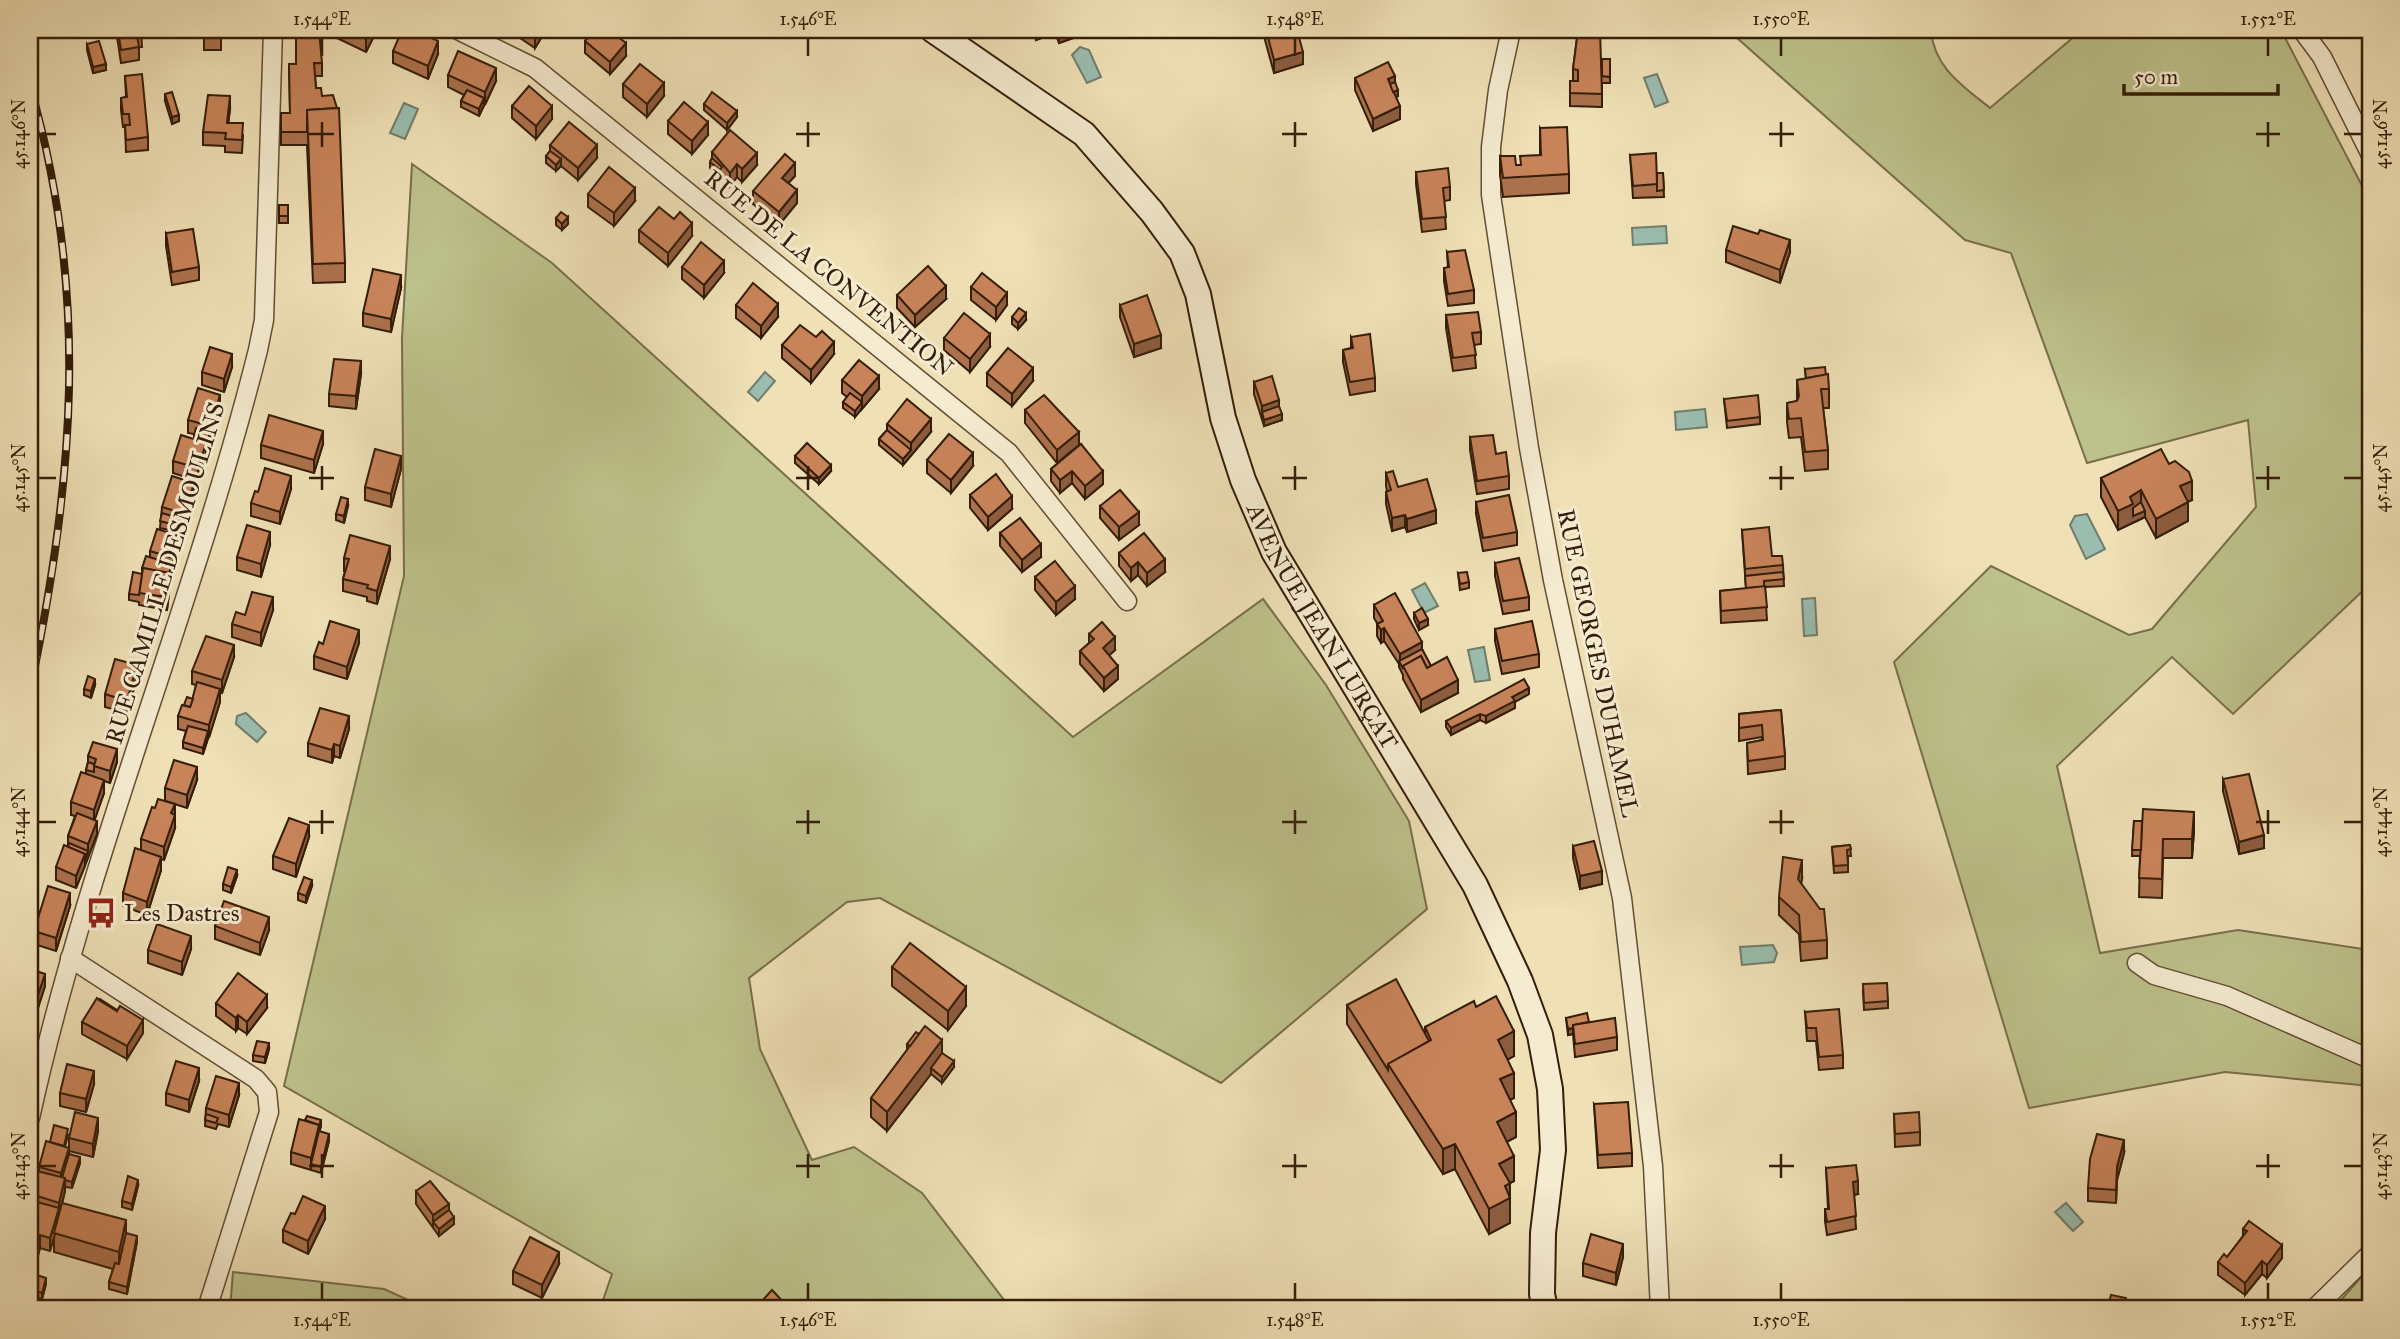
<svg xmlns="http://www.w3.org/2000/svg" width="2400" height="1339" font-family="'IM FELL Great Primer',serif">
<rect width="100%" height="100%" fill="#efe0b6"/>
<filter id="stains"><feTurbulence type="fractalNoise" baseFrequency=".00286" numOctaves="4"/><feColorMatrix values="0 0 0 0 .2 0 0 0 0 .09 0 0 0 0 .02 0 0 0 .5 -.17"/></filter>
<radialGradient id="worn" r=".72"><stop offset=".6" stop-color="#630" stop-opacity="0"/><stop offset="1" stop-color="#630" stop-opacity=".3"/></radialGradient>
<g fill="#bdc18b" stroke="#786f4a" stroke-width="2">
<path d="M 1728,30 L 1931,30 C 1934,68 1963,86 1990,108 L 2082,30 L 2281,30 L 2370,201 L 2370,584 L 2233,714 L 2172,657 L 2057,766 L 2100,953 L 2238,930 L 2370,950 L 2370,1086 L 2225,1072 L 2029,1108 L 1894,662 L 1991,566 L 2129,635 L 2152,629 L 2256,507 L 2248,420 L 2087,463 L 2011,253 L 1965,240 Z"/>
<polygon points="412,164 552,263 1073,737 1263,599 1326,685 1409,821 1427,909 1221,1083 880,898 847,902 749,978 760,1049 812,1160 854,1147 922,1193 1011,1309 600,1309 612,1274 284,1086 404,576 402,338"/>
<polygon points="2370,1267 2370,1309 2333,1309"/>
<polygon points="233,1272 384,1289 428,1309 230,1309"/>
</g>
<g fill="#9abdaf" stroke="#717d6c" stroke-width="2">
<polygon points="1080,47 1089,50 1101,77 1087,83 1072,55"/>
<polygon points="1657,74 1668,102 1655,107 1644,78"/>
<polygon points="404,103 418,109 405,139 390,133"/>
<polygon points="1666,226 1667,243 1633,245 1632,228"/>
<polygon points="765,372 775,381 758,401 748,392"/>
<polygon points="1705,409 1707,427 1676,430 1675,412"/>
<polygon points="2087,514 2105,549 2086,559 2070,525 2075,516"/>
<polygon points="1425,583 1438,606 1424,613 1412,590"/>
<polygon points="1815,598 1817,635 1804,636 1802,599"/>
<polygon points="1484,647 1490,680 1475,682 1468,650"/>
<polygon points="246,713 266,732 257,742 236,724 237,716"/>
<polygon points="1773,945 1777,953 1774,962 1742,965 1740,947"/>
<polygon points="2066,1203 2083,1222 2073,1231 2055,1212"/>
</g>
<g fill="none" stroke-linecap="round" stroke-linejoin="round">
<g stroke="#634e34" stroke-width="21">
<g id="minor">
<polyline points="458,30 535,68 1009,453 1127,601"/>
<polyline points="1511,30 1498,90 1491,147 1491,195 1529,448 1553,580 1622,898 1653,1166 1660,1309"/>
<polyline points="2302,30 2322,57 2370,153"/>
<polyline points="70,958 256,1079 267,1092 269,1112 207,1309"/>
<polyline points="2137,963 2154,975 2227,996 2370,1059"/>
<path d="M 30,1118 C 87,857 193,609 258,350 L 264,320 L 273,30"/>
<polyline points="2314,1309 2370,1254"/>
</g>
</g>
<g stroke="#341d08" stroke-width="28">
<g id="secondary">
<path id="s1" d="M 933,30 L 1084,134 L 1152,212 L 1182,253 L 1198,294 L 1223,418 L 1243,480 L 1274,552 L 1475,885 L 1520,981 L 1540,1035 L 1550,1089 L 1553,1150 L 1543,1233 L 1542,1294 L 1545,1309"/>
</g>
</g>
<use href="#minor" stroke="#f5ebd0" stroke-width="18"/>
<use href="#secondary" stroke="#f5ebd0" stroke-width="24"/>
<g stroke="#341d08" stroke-width="8">
<path id="rail" d="M 30,86 C 90,293 74,483 30,690"/>
</g>
<use href="#rail" stroke="#f5ebd0" stroke-width="5" stroke-dasharray="16" stroke-linecap="butt"/>
</g>
<g fill="#ac714d" stroke="#341d08" stroke-width="2">
<polygon points="116,30 141,30 142,47 139,47 139,60 121,63"/>
<polygon points="204,30 243,30 243,35 221,33 221,50 204,50"/>
<polygon points="337,30 377,30 366,52 337,38"/>
<polygon points="520,30 546,30 535,48 520,38"/>
<polygon points="1033,30 1079,30 1079,36 1059,43 1055,33 1036,40"/>
<polygon points="1265,30 1297,30 1303,64 1274,73 1265,40"/>
<polygon points="1578,30 1602,76 1610,59 1610,83 1602,83 1602,107 1570,106 1570,81 1573,81 1573,69"/>
<polygon points="585,41 626,56 610,74 585,53"/>
<polygon points="87,44 106,70 93,73 87,50"/>
<polygon points="393,51 438,54 428,79 393,63"/>
<polygon points="322,63 322,76 315,76 316,88 345,263 345,282 313,283 307,145 281,145 281,113 290,113 289,64"/>
<polygon points="448,75 496,81 479,116 461,107 461,101 464,95 448,87"/>
<polygon points="125,76 148,137 148,150 126,152 125,127 123,127 121,110 121,98 126,97"/>
<polygon points="1355,78 1395,82 1398,96 1396,97 1400,119 1373,131 1355,90"/>
<polygon points="623,84 664,96 647,117 623,97"/>
<polygon points="165,94 179,121 172,124 165,101"/>
<polygon points="704,104 737,117 727,130 704,110"/>
<polygon points="512,106 552,119 536,139 512,118"/>
<polygon points="230,109 228,123 243,135 242,153 225,152 225,146 203,145 203,132"/>
<polygon points="668,121 708,135 692,154 668,134"/>
<polygon points="1540,128 1569,174 1569,193 1503,197 1500,175 1500,156 1516,165 1520,165 1540,155"/>
<polygon points="550,145 597,158 578,180 561,166 556,171 546,163 546,156 550,151"/>
<polygon points="712,152 757,165 742,182 737,177 730,186 721,175 720,177 710,168 710,162 712,158"/>
<polygon points="1630,155 1657,173 1663,173 1664,197 1633,198"/>
<polygon points="1416,172 1450,187 1450,200 1444,201 1446,229 1422,232 1416,184"/>
<polygon points="795,176 788,183 797,203 779,225 753,204 753,191"/>
<polygon points="588,194 635,201 614,226 588,207"/>
<rect x="279" y="205" width="9" height="18"/>
<polygon points="556,218 568,224 562,230 556,225"/>
<polygon points="639,230 692,236 668,266 639,242"/>
<polygon points="166,233 199,267 199,280 172,285 166,246"/>
<polygon points="1726,250 1790,252 1780,283 1726,262"/>
<polygon points="1447,252 1474,290 1474,303 1448,306 1444,281 1444,268 1448,268"/>
<polygon points="682,267 724,273 704,298 682,279"/>
<polygon points="971,287 1007,305 996,320 971,300"/>
<polygon points="401,288 391,332 363,326 363,313"/>
<polygon points="897,295 946,299 915,327 897,308"/>
<polygon points="736,305 778,317 761,338 736,318"/>
<polygon points="1120,305 1161,348 1134,357 1120,317"/>
<polygon points="1446,315 1481,332 1481,344 1474,345 1476,368 1453,371 1446,328"/>
<polygon points="1012,317 1026,320 1018,329 1012,324"/>
<polygon points="1351,337 1375,378 1375,391 1350,395 1343,362 1343,350 1351,348"/>
<polygon points="944,338 990,347 970,372 944,350"/>
<polygon points="782,345 834,354 811,383 782,358"/>
<polygon points="232,367 224,392 202,385 202,372"/>
<polygon points="1805,369 1829,389 1829,408 1823,408 1828,450 1828,469 1805,471 1801,437 1789,438 1787,422 1787,403 1797,401 1797,380 1806,379"/>
<polygon points="987,373 1033,381 1012,406 987,386"/>
<polygon points="361,374 356,409 329,406 329,394"/>
<polygon points="842,380 879,389 855,417 843,408 843,402 847,397 842,393"/>
<polygon points="1254,382 1279,407 1282,420 1264,426 1254,394"/>
<polygon points="1724,399 1760,417 1760,424 1727,428"/>
<polygon points="220,408 208,446 206,445 206,456 198,481 173,473 173,461 194,439 194,434 188,433 188,420"/>
<polygon points="1025,410 1079,432 1057,463 1025,423"/>
<polygon points="887,424 931,432 903,465 879,445 879,439 887,430"/>
<polygon points="1470,437 1496,454 1509,476 1509,489 1477,494 1470,450"/>
<polygon points="323,444 314,473 261,458 261,445"/>
<polygon points="1081,444 1103,484 1085,499 1072,483 1060,493 1051,481 1051,469"/>
<polygon points="795,456 831,471 819,484 795,463"/>
<polygon points="927,460 973,466 951,493 927,473"/>
<polygon points="2169,464 2192,500 2187,502 2188,521 2156,538 2145,517 2118,530 2101,497 2101,478"/>
<polygon points="401,469 391,507 365,500 365,487"/>
<polygon points="1386,473 1398,487 1436,523 1407,532 1405,527 1392,531 1386,504 1386,492 1387,491 1386,486"/>
<polygon points="291,489 280,524 251,516 251,503 258,492"/>
<polygon points="194,495 183,533 160,528 162,507"/>
<polygon points="970,495 1012,509 988,530 970,508"/>
<polygon points="1476,502 1517,532 1517,545 1483,551 1476,514"/>
<polygon points="348,506 344,523 336,520 336,514"/>
<polygon points="1100,506 1139,525 1119,540 1100,518"/>
<polygon points="1742,530 1783,565 1784,586 1765,587 1767,620 1721,623 1720,591 1746,589"/>
<polygon points="1000,533 1041,557 1022,572 1000,546"/>
<polygon points="270,545 261,577 237,570 237,557"/>
<polygon points="180,549 170,577 170,585 167,610 139,605 139,602 129,600 129,594 142,574 142,568 150,557 150,551"/>
<polygon points="1119,553 1165,572 1147,586 1138,575 1131,581 1119,566"/>
<polygon points="344,558 390,559 377,604 367,601 367,597 343,591 343,579 345,571 344,571"/>
<polygon points="1495,563 1529,597 1529,610 1503,614 1495,576"/>
<polygon points="1458,573 1469,582 1469,588 1460,590"/>
<polygon points="1035,577 1075,599 1056,615 1035,590"/>
<polygon points="1374,605 1422,649 1431,666 1458,693 1421,712 1403,679 1403,675 1399,667 1399,664 1384,641 1381,643 1377,636 1377,623 1374,618"/>
<polygon points="273,610 261,646 232,637 232,624 245,615"/>
<polygon points="1414,613 1428,625 1419,630 1414,619"/>
<polygon points="1495,629 1539,654 1539,667 1502,674 1495,641"/>
<polygon points="1089,634 1115,650 1109,655 1118,679 1104,691 1080,664 1080,651 1089,643"/>
<polygon points="359,643 347,679 314,669 314,656 323,644"/>
<polygon points="234,657 222,693 220,692 220,702 203,754 183,748 183,742 186,731 178,729 178,716 184,705 193,699 196,685 192,684 192,671"/>
<polygon points="137,678 127,713 105,707 105,694"/>
<polygon points="95,685 91,698 84,695 84,689"/>
<polygon points="1529,694 1515,702 1515,708 1486,723 1480,720 1451,735 1446,727 1446,721"/>
<polygon points="1781,710 1785,756 1785,769 1748,774 1747,743 1762,740 1762,737 1739,741 1739,714"/>
<polygon points="349,729 340,758 334,756 332,763 308,756 308,743"/>
<polygon points="88,756 117,762 110,783 104,781 104,793 94,820 97,834 76,888 56,880 56,867 68,847 68,836 75,816 71,815 71,802 86,774 86,770 88,762"/>
<polygon points="2223,779 2264,848 2239,854 2223,791"/>
<polygon points="197,780 187,808 165,801 165,788"/>
<polygon points="2134,821 2194,831 2192,858 2163,858 2162,898 2139,897 2140,856 2132,856"/>
<polygon points="175,828 164,860 161,859 161,870 147,915 123,906 123,893 141,850 141,839"/>
<polygon points="309,837 296,877 273,869 273,856"/>
<polygon points="1850,845 1851,856 1848,856 1848,872 1834,873 1832,847"/>
<polygon points="1573,846 1602,884 1580,889 1573,858"/>
<polygon points="237,876 231,893 223,890 223,884"/>
<polygon points="1802,879 1801,883 1827,940 1827,958 1801,961 1799,934 1779,915 1779,897"/>
<polygon points="312,886 306,903 298,900 298,893"/>
<polygon points="70,906 56,951 34,944 34,931"/>
<polygon points="215,926 269,930 260,955 215,939"/>
<polygon points="191,949 182,975 148,963 148,950"/>
<polygon points="892,967 966,1006 948,1030 892,986"/>
<polygon points="30,969 45,986 37,1011 30,1009"/>
<polygon points="1863,990 1888,1001 1888,1008 1864,1010"/>
<polygon points="216,1003 267,1008 247,1034 238,1028 236,1031 216,1016"/>
<polygon points="1347,1005 1425,1033 1425,1027 1476,1007 1514,1056 1507,1060 1514,1098 1510,1099 1516,1137 1507,1142 1514,1181 1510,1183 1510,1223 1489,1234 1455,1169 1443,1174 1347,1024"/>
<polygon points="117,1010 143,1033 127,1059 82,1034 82,1022"/>
<polygon points="1805,1012 1843,1055 1843,1068 1819,1070 1816,1041 1807,1041"/>
<polygon points="1566,1018 1589,1022 1617,1037 1617,1050 1575,1057 1573,1034 1568,1035"/>
<polygon points="919,1034 942,1040 942,1053 954,1067 942,1083 931,1074 887,1131 871,1117 871,1098 907,1050 907,1044"/>
<polygon points="269,1049 265,1063 253,1061 253,1055"/>
<polygon points="199,1081 189,1112 166,1105 166,1093"/>
<polygon points="94,1084 86,1112 60,1106 60,1093"/>
<polygon points="239,1095 229,1127 218,1124 216,1129 205,1126 206,1108"/>
<polygon points="1594,1104 1632,1153 1632,1166 1598,1168"/>
<polygon points="1894,1114 1920,1132 1920,1145 1895,1147"/>
<polygon points="321,1126 319,1131 329,1141 321,1173 291,1164 291,1152"/>
<polygon points="98,1131 93,1157 69,1151 69,1138"/>
<polygon points="68,1135 65,1147 69,1154 80,1163 72,1188 65,1187 65,1191 59,1218 126,1233 137,1242 127,1294 109,1289 109,1282 113,1269 54,1252 54,1235 50,1251 40,1248 34,1270 30,1268 31,1194 39,1171 39,1167 50,1142"/>
<polygon points="2124,1153 2117,1180 2116,1203 2088,1201 2088,1188"/>
<polygon points="1826,1168 1858,1194 1854,1195 1856,1229 1827,1235 1825,1221 1825,1209 1828,1209"/>
<polygon points="138,1186 132,1210 122,1207 122,1201"/>
<polygon points="416,1191 449,1210 454,1224 439,1236 416,1204"/>
<polygon points="295,1214 325,1219 308,1254 283,1242 283,1230"/>
<polygon points="2243,1229 2282,1258 2267,1278 2262,1274 2245,1295 2218,1275 2218,1262 2227,1257 2243,1236"/>
<polygon points="1623,1257 1616,1285 1583,1276 1583,1263"/>
<polygon points="559,1264 542,1298 513,1284 513,1271"/>
<polygon points="30,1273 46,1284 42,1299 30,1296"/>
<polygon points="761,1302 786,1309 762,1309 761,1308"/>
</g>
<g fill="#8c5c3e" stroke="#341d08" stroke-width="2">
<polygon points="371,30 377,30 366,52 366,39"/>
<polygon points="539,30 546,30 535,48 535,35"/>
<polygon points="1036,30 1055,30 1055,33 1036,40"/>
<polygon points="1059,30 1079,30 1079,36 1059,43"/>
<polygon points="438,41 438,54 428,79 428,66"/>
<polygon points="626,43 626,56 610,74 610,62"/>
<polygon points="1303,52 1303,64 1274,73 1274,60"/>
<polygon points="106,64 106,70 93,73 93,67"/>
<polygon points="496,68 496,81 485,105 485,92"/>
<polygon points="1395,76 1395,89 1388,85 1388,79"/>
<polygon points="664,83 664,96 647,117 647,104"/>
<polygon points="1398,90 1398,96 1391,99 1391,93"/>
<polygon points="230,96 230,109 227,136 227,123"/>
<polygon points="484,98 484,105 479,116 479,109"/>
<polygon points="552,106 552,119 536,139 536,126"/>
<polygon points="1400,106 1400,119 1373,131 1373,119"/>
<polygon points="737,111 737,117 727,130 727,123"/>
<polygon points="179,115 179,121 172,124 172,117"/>
<polygon points="708,122 708,135 692,154 692,141"/>
<polygon points="597,145 597,158 578,180 578,168"/>
<polygon points="757,153 757,165 742,182 742,169"/>
<polygon points="561,159 561,166 556,171 556,165"/>
<polygon points="795,163 795,176 782,190 782,178"/>
<polygon points="737,164 737,177 730,186 730,173"/>
<polygon points="635,188 635,201 614,226 614,213"/>
<polygon points="797,190 797,203 779,225 779,212"/>
<polygon points="568,217 568,224 562,230 562,224"/>
<polygon points="692,223 692,236 668,266 668,253"/>
<polygon points="1790,240 1790,252 1780,283 1780,270"/>
<polygon points="724,261 724,273 704,298 704,285"/>
<polygon points="401,275 401,288 391,332 391,319"/>
<polygon points="946,286 946,299 915,327 915,315"/>
<polygon points="1007,293 1007,305 996,320 996,307"/>
<polygon points="778,304 778,317 761,338 761,326"/>
<polygon points="1026,313 1026,320 1018,329 1018,323"/>
<polygon points="990,334 990,347 970,372 970,359"/>
<polygon points="1161,335 1161,348 1134,357 1134,344"/>
<polygon points="834,342 834,354 811,383 811,370"/>
<polygon points="232,354 232,367 224,392 224,379"/>
<polygon points="361,361 361,374 356,409 356,396"/>
<polygon points="1033,368 1033,381 1012,406 1012,394"/>
<polygon points="879,376 879,389 862,409 862,396"/>
<polygon points="220,395 220,408 208,446 210,426"/>
<polygon points="1279,400 1279,413 1262,412 1262,419 1262,406"/>
<polygon points="862,402 862,408 855,417 855,411"/>
<polygon points="1282,414 1282,420 1264,426 1264,420"/>
<polygon points="931,419 931,432 903,465 903,459 911,450 911,443"/>
<polygon points="323,431 323,444 314,473 314,460"/>
<polygon points="1079,432 1079,445 1057,463 1057,450"/>
<polygon points="206,443 206,456 198,481 198,468"/>
<polygon points="973,453 973,466 951,493 951,480"/>
<polygon points="401,456 401,469 391,507 391,494"/>
<polygon points="831,465 831,471 819,484 819,478"/>
<polygon points="1072,471 1072,483 1060,493 1060,480"/>
<polygon points="1103,471 1103,484 1085,499 1085,486"/>
<polygon points="291,476 291,489 280,524 280,512"/>
<polygon points="2192,481 2192,500 2180,505 2180,486"/>
<polygon points="194,483 194,495 185,526 185,514"/>
<polygon points="2141,490 2141,509 2145,511 2145,517 2118,530 2118,511 2130,497"/>
<polygon points="1012,496 1012,509 988,530 988,517"/>
<polygon points="348,499 348,506 344,523 344,516"/>
<polygon points="2188,502 2188,521 2156,538 2156,519"/>
<polygon points="1436,510 1436,523 1407,532 1407,519"/>
<polygon points="1139,512 1139,525 1119,540 1119,527"/>
<polygon points="1405,515 1405,527 1392,531 1392,518"/>
<polygon points="270,532 270,545 261,577 261,564"/>
<polygon points="180,536 180,549 173,571 173,558"/>
<polygon points="1041,544 1041,557 1022,572 1022,560"/>
<polygon points="390,546 390,559 377,604 377,591"/>
<polygon points="1165,559 1165,572 1147,586 1147,573"/>
<polygon points="1138,562 1138,575 1131,581 1131,568"/>
<polygon points="172,564 172,571 170,577 170,585 167,610 167,597 169,573"/>
<polygon points="1075,586 1075,599 1056,615 1056,602"/>
<polygon points="273,597 273,610 261,646 261,633"/>
<polygon points="1428,619 1428,625 1419,630 1419,623"/>
<polygon points="1384,628 1384,641 1381,643 1381,630"/>
<polygon points="359,630 359,643 347,679 347,667"/>
<polygon points="1115,637 1115,650 1103,661 1103,648"/>
<polygon points="1422,642 1422,655 1400,664 1400,654"/>
<polygon points="234,645 234,657 222,693 222,680"/>
<polygon points="137,665 137,678 127,713 127,701"/>
<polygon points="1118,666 1118,679 1104,691 1104,678"/>
<polygon points="95,679 95,685 91,698 91,691"/>
<polygon points="1458,680 1458,693 1421,712 1421,700"/>
<polygon points="1529,688 1529,694 1515,702 1515,708 1486,723 1486,716 1512,697"/>
<polygon points="220,689 220,702 209,738 209,725"/>
<polygon points="1480,714 1480,720 1451,735 1451,728"/>
<polygon points="349,716 349,729 340,758 340,746"/>
<polygon points="208,731 208,738 203,754 203,748"/>
<polygon points="334,744 334,756 332,763 332,750"/>
<polygon points="117,749 117,762 110,783 110,771"/>
<polygon points="197,767 197,780 187,808 187,795"/>
<polygon points="104,780 104,793 94,822 94,810"/>
<polygon points="175,804 175,828 164,860 164,847 171,813"/>
<polygon points="2194,812 2194,831 2192,858 2192,839"/>
<polygon points="97,821 97,834 85,866 85,860 88,851 88,844"/>
<polygon points="309,825 309,837 296,877 296,864"/>
<polygon points="2264,835 2264,848 2239,854 2239,842"/>
<polygon points="85,854 85,866 76,888 76,876"/>
<polygon points="161,857 161,870 147,915 147,902"/>
<polygon points="1802,860 1802,879 1798,898 1798,879"/>
<polygon points="237,870 237,876 231,893 231,887"/>
<polygon points="1602,871 1602,884 1580,889 1580,876"/>
<polygon points="312,880 312,886 306,903 306,896"/>
<polygon points="70,893 70,906 56,951 56,938"/>
<polygon points="269,917 269,930 260,955 260,943"/>
<polygon points="191,936 191,949 182,975 182,962"/>
<polygon points="45,974 45,986 37,1011 37,998"/>
<polygon points="966,987 966,1006 948,1030 948,1011"/>
<polygon points="267,995 267,1008 247,1034 247,1022"/>
<polygon points="238,1015 238,1028 236,1031 236,1018"/>
<polygon points="143,1020 143,1033 127,1059 127,1046"/>
<polygon points="1573,1028 1573,1034 1568,1035 1568,1029"/>
<polygon points="1514,1031 1514,1056 1498,1065 1498,1040"/>
<polygon points="942,1040 942,1059 931,1068 931,1074 887,1131 887,1112"/>
<polygon points="269,1043 269,1049 265,1063 265,1057"/>
<polygon points="954,1061 954,1067 942,1083 942,1077"/>
<polygon points="199,1068 199,1081 189,1112 189,1100"/>
<polygon points="94,1071 94,1084 86,1112 86,1099"/>
<polygon points="1514,1073 1514,1098 1500,1104 1500,1079"/>
<polygon points="239,1083 239,1095 229,1127 229,1115"/>
<polygon points="1516,1112 1516,1137 1497,1147 1497,1122"/>
<polygon points="98,1118 98,1131 93,1157 93,1144"/>
<polygon points="321,1120 321,1126 311,1164 311,1171 311,1158"/>
<polygon points="329,1134 329,1141 321,1173 321,1167"/>
<polygon points="2124,1140 2124,1153 2117,1180 2116,1203 2117,1167"/>
<polygon points="1455,1144 1455,1169 1443,1174 1443,1149"/>
<polygon points="69,1148 69,1160 61,1186 61,1173"/>
<polygon points="1514,1156 1514,1181 1499,1188 1499,1164"/>
<polygon points="80,1157 80,1163 72,1188 72,1182"/>
<polygon points="65,1178 65,1191 59,1215 59,1203"/>
<polygon points="138,1180 138,1186 132,1210 132,1204"/>
<polygon points="1858,1181 1858,1194 1853,1195 1853,1182"/>
<polygon points="1510,1183 1510,1223 1489,1234 1489,1209 1505,1186"/>
<polygon points="449,1204 449,1216 433,1222 433,1228 433,1215"/>
<polygon points="325,1206 325,1219 308,1254 308,1241"/>
<polygon points="59,1208 59,1221 50,1251 50,1238"/>
<polygon points="454,1217 454,1224 439,1236 439,1229"/>
<polygon points="126,1220 126,1239 119,1271 119,1252"/>
<polygon points="40,1235 40,1248 34,1270 34,1257"/>
<polygon points="137,1236 137,1242 127,1294 127,1287"/>
<polygon points="1623,1244 1623,1257 1616,1285 1616,1273"/>
<polygon points="2282,1245 2282,1258 2267,1278 2267,1265"/>
<polygon points="559,1252 559,1264 542,1298 542,1285"/>
<polygon points="2262,1261 2262,1274 2245,1295 2245,1283"/>
<polygon points="46,1278 46,1284 42,1299 42,1293"/>
</g>
<g fill="#c88359" stroke="#341d08" stroke-width="2">
<polygon points="118,30 141,30 142,34 137,35 139,47 121,50"/>
<rect x="204" y="30" width="17" height="7"/>
<polygon points="296,30 319,30 322,63 314,63 316,88 321,88 322,96 333,95 337,108 307,110 307,132 281,132 281,113 290,113 289,64 296,64"/>
<polygon points="347,30 371,30 366,39"/>
<polygon points="402,30 414,30 438,41 428,66 393,51"/>
<polygon points="526,30 539,30 535,35"/>
<polygon points="594,30 609,30 626,43 610,62 585,41"/>
<polygon points="1266,30 1297,30 1303,52 1274,60"/>
<polygon points="1578,30 1600,30 1602,94 1570,93 1570,81 1578,81 1578,70 1573,69"/>
<polygon points="99,41 106,64 93,67 87,44"/>
<polygon points="458,51 496,68 485,92 448,75"/>
<polygon points="1602,59 1610,59 1610,77 1602,76"/>
<polygon points="1388,62 1395,76 1388,79 1400,106 1373,119 1355,78"/>
<polygon points="640,64 664,83 647,104 623,84"/>
<polygon points="142,74 148,137 126,140 125,125 130,125 129,114 123,114 121,98 127,97 125,76"/>
<polygon points="1395,82 1398,90 1393,92 1390,84"/>
<polygon points="529,86 552,106 536,126 512,106"/>
<polygon points="467,90 484,98 479,109 461,101"/>
<polygon points="172,92 179,115 172,117 165,94"/>
<polygon points="712,92 737,111 727,123 704,104"/>
<polygon points="208,95 230,96 227,123 243,123 242,140 225,139 226,133 203,132"/>
<polygon points="684,102 708,122 692,141 668,121"/>
<polygon points="339,108 345,263 313,264 307,110"/>
<polygon points="569,122 597,145 578,168 550,145"/>
<polygon points="1567,127 1569,174 1503,178 1500,156 1515,156 1516,165 1521,165 1520,156 1541,155 1540,128"/>
<polygon points="730,130 757,153 742,169 737,164 730,173 712,152"/>
<polygon points="550,151 561,159 556,165 546,156"/>
<polygon points="1656,153 1657,184 1633,186 1630,155"/>
<polygon points="785,154 795,163 782,178 797,190 779,212 753,191"/>
<polygon points="712,158 722,167 720,170 710,162"/>
<polygon points="609,167 635,188 614,213 588,194"/>
<polygon points="1448,168 1450,187 1443,188 1446,217 1422,219 1416,172"/>
<polygon points="1657,173 1663,173 1664,190 1657,191"/>
<rect x="279" y="205" width="9" height="11"/>
<polygon points="659,207 674,219 680,212 692,223 668,253 639,230"/>
<polygon points="561,212 568,217 562,224 556,218"/>
<polygon points="1733,226 1758,234 1760,230 1790,240 1780,270 1726,250"/>
<polygon points="193,229 199,267 172,272 166,233"/>
<polygon points="701,242 724,261 704,285 682,267"/>
<polygon points="1465,250 1474,290 1448,294 1444,268 1449,267 1447,252"/>
<polygon points="928,266 946,286 915,315 897,295"/>
<polygon points="373,269 401,275 391,319 363,313"/>
<polygon points="982,273 1007,293 996,307 971,287"/>
<polygon points="753,283 778,304 761,326 736,305"/>
<polygon points="1147,295 1161,335 1134,344 1120,305"/>
<polygon points="1019,308 1026,313 1018,323 1012,317"/>
<polygon points="1478,312 1481,332 1472,333 1476,355 1453,358 1446,315"/>
<polygon points="964,313 990,334 970,359 944,338"/>
<polygon points="800,325 816,337 822,331 834,342 811,370 782,345"/>
<polygon points="1370,334 1375,378 1350,382 1343,350 1353,348 1351,337"/>
<polygon points="210,347 232,354 224,379 202,372"/>
<polygon points="1008,348 1033,368 1012,394 987,373"/>
<polygon points="334,359 361,361 356,396 329,394"/>
<polygon points="859,360 879,376 862,396 842,380"/>
<polygon points="1825,367 1826,375 1806,378 1805,369"/>
<polygon points="1828,374 1829,389 1821,389 1828,450 1805,452 1801,418 1789,419 1787,403 1797,401 1799,396 1797,380"/>
<polygon points="1272,376 1279,400 1262,406 1254,382"/>
<polygon points="198,388 220,395 210,426 188,420"/>
<polygon points="850,393 862,402 855,411 843,402"/>
<polygon points="1044,395 1079,432 1057,450 1025,410"/>
<polygon points="1758,395 1760,417 1727,421 1724,399"/>
<polygon points="907,399 931,419 911,443 887,424"/>
<polygon points="1279,406 1282,414 1264,420 1262,412"/>
<polygon points="269,415 323,431 314,460 261,445"/>
<polygon points="196,428 210,432 208,439 194,435"/>
<polygon points="887,430 911,450 903,459 879,439"/>
<polygon points="949,434 973,453 951,480 927,460"/>
<polygon points="181,435 206,443 198,468 173,461"/>
<polygon points="1493,435 1496,454 1506,452 1509,476 1477,481 1470,437"/>
<polygon points="807,443 831,465 819,478 795,456"/>
<polygon points="1081,444 1103,471 1085,486 1072,471 1060,480 1051,469"/>
<polygon points="375,449 401,456 391,494 365,487"/>
<polygon points="2161,449 2169,464 2175,461 2189,472 2192,481 2180,486 2188,502 2156,519 2141,490 2130,497 2133,504 2118,511 2101,478"/>
<polygon points="265,468 291,476 280,512 251,503 255,491 258,492"/>
<polygon points="1393,471 1398,487 1427,479 1436,510 1407,519 1405,515 1392,518 1386,492 1391,490 1386,473"/>
<polygon points="996,474 1012,496 988,517 970,495"/>
<polygon points="172,476 194,483 185,514 162,507"/>
<polygon points="1120,490 1139,512 1119,527 1100,506"/>
<polygon points="1509,495 1517,532 1483,538 1476,502"/>
<polygon points="341,497 348,499 344,516 336,514"/>
<polygon points="2141,502 2145,511 2133,516 2133,508"/>
<polygon points="162,513 185,520 183,527 160,521"/>
<polygon points="1020,518 1041,544 1022,560 1000,533"/>
<polygon points="247,525 270,532 261,564 237,557"/>
<polygon points="1769,527 1772,556 1782,556 1783,565 1745,569 1742,530"/>
<polygon points="157,529 180,536 173,558 150,551"/>
<polygon points="1144,533 1165,559 1147,573 1138,562 1131,568 1119,553"/>
<polygon points="350,535 390,546 377,591 367,588 368,585 343,579 349,559 344,558"/>
<polygon points="146,556 172,564 169,573 142,568"/>
<polygon points="1519,558 1529,597 1503,601 1495,563"/>
<polygon points="1055,561 1075,586 1056,602 1035,577"/>
<polygon points="143,568 170,573 167,597 139,593"/>
<polygon points="133,572 142,574 139,595 129,594"/>
<polygon points="1467,572 1469,582 1460,584 1458,573"/>
<polygon points="1783,572 1784,579 1764,581 1764,587 1746,588 1745,576"/>
<polygon points="1765,586 1767,607 1721,611 1720,591"/>
<polygon points="252,592 273,597 261,633 232,624 236,612 245,615"/>
<polygon points="1395,593 1422,642 1400,654 1384,628 1381,630 1377,624 1383,621 1374,605"/>
<polygon points="1422,608 1428,619 1419,623 1414,613"/>
<polygon points="330,621 359,630 347,667 314,656 319,642 323,644"/>
<polygon points="1532,621 1539,654 1502,661 1495,629"/>
<polygon points="1102,622 1115,637 1103,648 1118,666 1104,678 1080,651 1094,639 1089,634"/>
<polygon points="206,636 234,645 222,680 192,671"/>
<polygon points="1422,649 1431,666 1427,668 1421,656 1403,666 1403,669 1399,661"/>
<polygon points="1421,656 1427,668 1447,657 1458,680 1421,700 1403,666"/>
<polygon points="115,659 137,665 127,701 105,694"/>
<polygon points="88,676 95,679 91,691 84,689"/>
<polygon points="1524,679 1529,688 1512,697 1515,701 1486,716 1480,714 1451,728 1446,721"/>
<polygon points="197,682 220,689 209,725 178,716 182,705 190,707"/>
<polygon points="187,697 193,699 190,707 184,705"/>
<polygon points="320,708 349,716 340,746 334,744 332,750 308,743"/>
<polygon points="1781,710 1785,756 1748,761 1747,743 1763,740 1762,725 1739,728 1739,714"/>
<polygon points="188,726 208,731 203,748 183,742"/>
<polygon points="93,742 117,749 110,771 94,766 96,759 88,756"/>
<polygon points="174,760 197,767 187,795 165,788"/>
<polygon points="88,762 94,764 94,772 86,770"/>
<polygon points="81,772 104,780 94,810 71,802"/>
<polygon points="2249,774 2264,835 2239,842 2223,779"/>
<polygon points="158,799 175,804 171,813 175,815 164,847 141,839 152,807 155,808"/>
<polygon points="2143,809 2194,812 2192,839 2163,839 2162,879 2139,878"/>
<polygon points="77,813 97,821 88,844 68,836"/>
<polygon points="289,818 309,825 296,864 273,856"/>
<polygon points="2134,821 2142,821 2141,850 2132,850"/>
<polygon points="1594,841 1602,871 1580,876 1573,846"/>
<polygon points="69,843 88,851 85,860 85,854 68,847"/>
<polygon points="64,845 85,854 76,876 56,867"/>
<polygon points="1850,845 1851,849 1847,850 1848,865 1834,866 1832,847"/>
<polygon points="135,848 161,857 147,902 123,893"/>
<polygon points="1783,857 1802,860 1798,879 1820,909 1824,909 1827,940 1801,942 1799,915 1779,897"/>
<polygon points="228,867 237,870 231,887 223,884"/>
<polygon points="304,877 312,880 306,896 298,893"/>
<polygon points="48,886 70,893 56,938 34,931"/>
<polygon points="224,901 269,917 260,943 215,926"/>
<polygon points="157,924 191,936 182,962 148,950"/>
<polygon points="910,943 966,987 948,1011 892,967"/>
<polygon points="30,969 45,974 37,998 30,996"/>
<polygon points="238,973 267,995 247,1022 238,1015 236,1018 216,1003"/>
<polygon points="1396,979 1429,1041 1388,1064 1388,1070 1347,1005"/>
<polygon points="1887,983 1888,1001 1864,1003 1863,984"/>
<polygon points="1496,996 1514,1031 1498,1040 1514,1073 1500,1079 1516,1112 1497,1122 1514,1156 1499,1164 1510,1183 1505,1186 1510,1198 1489,1209 1455,1144 1443,1149 1388,1064 1431,1040 1425,1027 1474,1001 1476,1007"/>
<polygon points="97,998 117,1011 120,1006 143,1020 127,1046 82,1022"/>
<polygon points="100,999 117,1010 117,1011 99,1000"/>
<polygon points="1839,1009 1843,1055 1819,1057 1816,1028 1807,1028 1805,1012"/>
<polygon points="1587,1013 1589,1022 1573,1025 1573,1028 1568,1029 1566,1018"/>
<polygon points="1615,1018 1617,1037 1575,1044 1573,1025"/>
<polygon points="925,1026 942,1040 887,1112 871,1098"/>
<polygon points="916,1032 919,1034 910,1046 907,1044"/>
<polygon points="30,1036 33,1036 31,1046 31,1042 30,1042"/>
<polygon points="257,1041 269,1043 265,1057 253,1055"/>
<polygon points="942,1053 954,1061 942,1077 931,1068"/>
<polygon points="176,1061 199,1068 189,1100 166,1093"/>
<polygon points="67,1064 94,1071 86,1099 60,1093"/>
<polygon points="216,1076 239,1083 229,1115 206,1108"/>
<polygon points="1628,1102 1632,1153 1598,1155 1594,1104"/>
<polygon points="75,1112 98,1118 93,1144 69,1138"/>
<polygon points="1919,1112 1920,1132 1895,1134 1894,1114"/>
<polygon points="206,1114 218,1118 216,1123 205,1120"/>
<polygon points="307,1116 321,1120 317,1131 319,1125 305,1120"/>
<polygon points="299,1119 319,1125 311,1158 291,1152"/>
<polygon points="54,1125 68,1129 64,1146 50,1142"/>
<polygon points="319,1131 329,1134 321,1167 311,1164"/>
<polygon points="2097,1134 2124,1140 2117,1167 2116,1190 2088,1188 2090,1159"/>
<polygon points="46,1141 69,1148 61,1173 39,1167"/>
<polygon points="69,1154 80,1157 72,1182 65,1180 65,1178 62,1178"/>
<polygon points="1856,1165 1858,1181 1853,1182 1856,1216 1827,1222 1825,1209 1829,1209 1826,1168"/>
<polygon points="37,1171 65,1178 59,1203 31,1194"/>
<polygon points="128,1176 138,1180 132,1204 122,1201"/>
<polygon points="430,1181 449,1204 433,1215 416,1191"/>
<polygon points="303,1196 325,1206 308,1241 283,1230 291,1213 295,1214"/>
<polygon points="30,1200 59,1208 50,1238 40,1235 34,1257 30,1256"/>
<polygon points="62,1203 126,1220 119,1252 54,1233"/>
<polygon points="449,1210 454,1217 439,1229 433,1222"/>
<polygon points="2249,1221 2282,1245 2267,1265 2262,1261 2245,1283 2218,1262 2224,1254 2227,1257 2247,1231 2243,1229"/>
<polygon points="126,1233 137,1236 127,1287 109,1282 115,1263 119,1264"/>
<polygon points="1591,1234 1623,1244 1616,1273 1583,1263"/>
<polygon points="530,1237 559,1252 542,1285 513,1271"/>
<polygon points="30,1273 46,1278 42,1293 30,1289"/>
<polygon points="772,1290 786,1305 782,1309 768,1309 761,1302"/>
<polygon points="2111,1295 2126,1298 2125,1303 2142,1307 2143,1303 2164,1307 2163,1309 2107,1309"/>
<polygon points="1922,1301 1922,1309 1896,1309 1895,1303"/>
</g>
<path fill="none" stroke="#341d08" stroke-width="2.5" d="M 322,38 L 322,56M 808,38 L 808,56M 1295,38 L 1295,56M 1781,38 L 1781,56M 2268,38 L 2268,56M 322,122 L 322,147M 808,122 L 808,147M 1295,122 L 1295,147M 1781,122 L 1781,147M 2268,122 L 2268,147M 38,134 L 56,134M 309,134 L 334,134M 796,134 L 820,134M 1282,134 L 1307,134M 1769,134 L 1794,134M 2256,134 L 2280,134M 2344,134 L 2362,134M 322,466 L 322,490M 808,466 L 808,490M 1295,466 L 1295,490M 1781,466 L 1781,490M 2268,466 L 2268,490M 38,478 L 56,478M 309,478 L 334,478M 796,478 L 820,478M 1282,478 L 1307,478M 1769,478 L 1794,478M 2256,478 L 2280,478M 2344,478 L 2362,478M 322,810 L 322,834M 808,810 L 808,834M 1295,810 L 1295,834M 1781,810 L 1781,834M 2268,810 L 2268,834M 38,822 L 56,822M 309,822 L 334,822M 796,822 L 820,822M 1282,822 L 1307,822M 1769,822 L 1794,822M 2256,822 L 2280,822M 2344,822 L 2362,822M 322,1154 L 322,1178M 808,1154 L 808,1178M 1295,1154 L 1295,1178M 1781,1154 L 1781,1178M 2268,1154 L 2268,1178M 38,1166 L 56,1166M 309,1166 L 334,1166M 796,1166 L 820,1166M 1282,1166 L 1307,1166M 1769,1166 L 1794,1166M 2256,1166 L 2280,1166M 2344,1166 L 2362,1166M 322,1283 L 322,1300M 808,1283 L 808,1300M 1295,1283 L 1295,1300M 1781,1283 L 1781,1300M 2268,1283 L 2268,1300"/>
<defs>
<g id="bus-bare" transform="scale(2.415)"><path d="M-5-6H5V4H4V6H2V4H-2V6H-4V4H-5ZM-3.5-4V0h7V-4ZM-3.5 1.2v1.5H-2V1.2ZM2 1.2v1.5H3.5V1.2Z" fill="#8f2418" stroke="#f5ebd0" stroke-width="2.5" paint-order="stroke"/></g>
</defs>
<g fill-rule="evenodd">
<use href="#bus-bare" x="101" y="913"/>
</g>
<g text-anchor="middle" stroke-width="6" stroke-linejoin="round" paint-order="stroke">
<g font-size="24" fill="#341d08" stroke="#f5ebd0">
<text transform="translate(829 273) rotate(39)" y="8">RUE DE LA CONVENTION</text>
<text transform="translate(165 573) rotate(-73)" y="8">RUE CAMILLE DESMOULINS</text>
<text dy="8" stroke="none"><textPath href="#s1" startOffset="740">AVENUE JEAN LURÇAT</textPath></text>
<text transform="translate(1598 663) rotate(78)" y="8">RUE GEORGES DUHAMEL</text>
</g>
<g font-size="24" fill="#341d08" stroke="#f5ebd0" text-anchor="start">
<text x="124" y="921">Les Dastres</text>
</g>
</g>
<rect width="2400" height="1339" fill="none" stroke="#efe0b6" stroke-width="77"/>
<path d="M2124 84v10h154v-10" fill="none" stroke="#341d08" stroke-width="3.5"/>
<text x="2134" y="84" font-size="21" fill="#341d08" stroke="#f5ebd0" stroke-width="5" paint-order="stroke">50 m</text>
<rect x="38" y="38" width="2324" height="1262" fill="none" stroke="#341d08" stroke-width="2.5"/>
<g font-size="18" text-anchor="middle" fill="#341d08">
<text x="322" y="25">1.544°E</text>
<text x="808" y="25">1.546°E</text>
<text x="1295" y="25">1.548°E</text>
<text x="1781" y="25">1.550°E</text>
<text x="2268" y="25">1.552°E</text>
<text transform="translate(19 134) rotate(-90)" y="6">45.146°N</text>
<text transform="translate(2381 134) rotate(-90)" y="6">45.146°N</text>
<text transform="translate(19 478) rotate(-90)" y="6">45.145°N</text>
<text transform="translate(2381 478) rotate(-90)" y="6">45.145°N</text>
<text transform="translate(19 822) rotate(-90)" y="6">45.144°N</text>
<text transform="translate(2381 822) rotate(-90)" y="6">45.144°N</text>
<text transform="translate(19 1166) rotate(-90)" y="6">45.143°N</text>
<text transform="translate(2381 1166) rotate(-90)" y="6">45.143°N</text>
<text x="322" y="1326">1.544°E</text>
<text x="808" y="1326">1.546°E</text>
<text x="1295" y="1326">1.548°E</text>
<text x="1781" y="1326">1.550°E</text>
<text x="2268" y="1326">1.552°E</text>
</g>
<rect width="100%" height="100%" filter="url(#stains)"/>
<rect width="100%" height="100%" fill="url(#worn)"/>
</svg>
